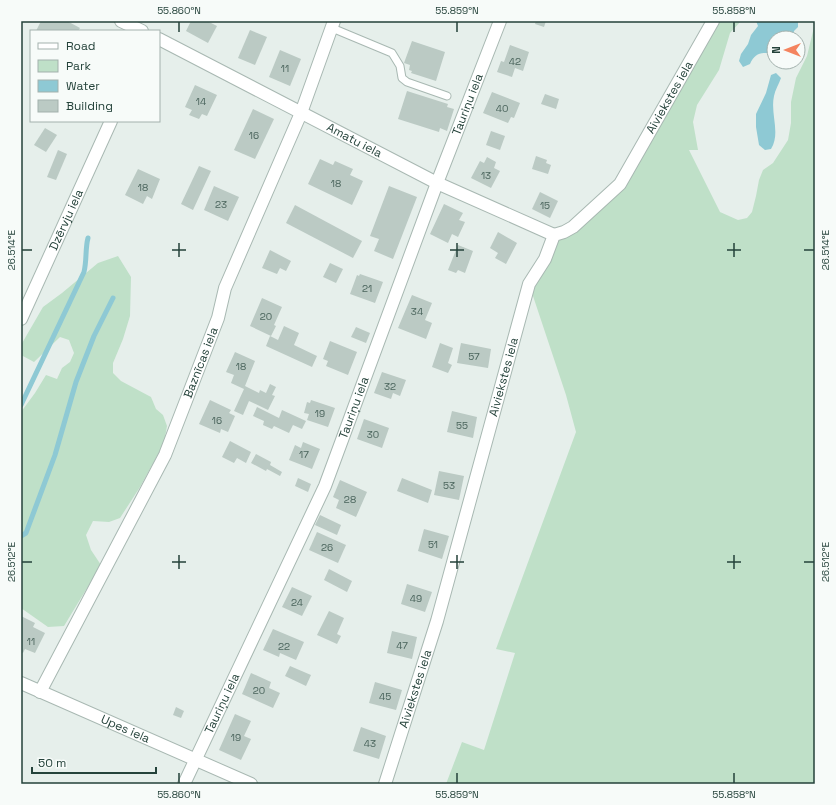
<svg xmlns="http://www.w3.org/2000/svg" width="836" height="805" font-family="'Space Grotesk',sans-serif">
<rect width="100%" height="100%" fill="#e6efeb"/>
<g fill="#bfe0c8">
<polygon points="713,21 741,21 730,33 719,70 697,105 693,122 698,150 689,150 720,212 738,220 747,218 752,212 756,196 759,180 763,170 773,163 788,140 791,123 791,102 796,78 807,56 815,23 815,784 446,784 462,742 484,750 515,653 496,649 576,432 566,395 529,284 554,235 620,184"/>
<polygon points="118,256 131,277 130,316 123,339 113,363 113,373 121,381 151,397 156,409 163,415 167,426 164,443 140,487 120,518 109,522 93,521 86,535 91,550 101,565 64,626 48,627 21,608 21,412 35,393 46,375 57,379 62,368 70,362 74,353 69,340 60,337 34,362 21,355 21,345 43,307 62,293 98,263"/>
</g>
<g fill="#8ec9d4">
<path d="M 756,21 L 798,21 L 798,27 L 794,31 L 793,38 L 774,38 L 774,55 C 762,51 755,53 750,64 L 743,67 L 739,61 L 741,54 L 748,44 L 751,35 L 758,26 Z"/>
<path d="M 776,73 L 781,78 C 779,84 775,90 774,96 C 770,114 781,133 771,149 L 765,150 L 759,145 L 756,127 L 756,114 L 766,93 L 771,75 Z"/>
</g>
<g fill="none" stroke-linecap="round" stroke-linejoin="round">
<g stroke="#8ec9d4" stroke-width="5">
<path d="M 21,405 L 84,272 C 87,260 85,249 88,238"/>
<polyline points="21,536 26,533 55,455 76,382 94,336 113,298"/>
</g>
</g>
<g fill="#bbcac4">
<polygon points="41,21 67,21 80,28 78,31 36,31"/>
<polygon points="191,21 207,21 217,26 208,43 186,31"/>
<polygon points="536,21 546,21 544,27 535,24"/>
<polygon points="250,30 267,37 255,65 238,58"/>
<polygon points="412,41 445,52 436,81 411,73 412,71 409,70 410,65 404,63"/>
<polygon points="510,45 529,52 523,71 515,68 512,77 497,72 501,61 504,62"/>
<polygon points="280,50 301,59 290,86 269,77"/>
<polygon points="195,85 217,95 207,116 202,114 199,119 189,115 192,110 185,107"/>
<polygon points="407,91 448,104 447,107 454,109 447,131 440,128 439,132 398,119"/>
<polygon points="492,92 520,103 514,118 511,117 508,123 483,113"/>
<polygon points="545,94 559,99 556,109 541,104"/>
<polygon points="253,109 274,119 255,159 234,150"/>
<polygon points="45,128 57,135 46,152 34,145"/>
<polygon points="491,131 505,136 500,150 486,145"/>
<polygon points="58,150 67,154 56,180 47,177"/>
<polygon points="536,156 547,160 546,163 551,165 548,174 532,169"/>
<polygon points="487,157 496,162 494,168 500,171 491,188 471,178 480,161 484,163"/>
<polygon points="320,159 333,165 335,161 353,169 350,175 363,181 352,205 308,184"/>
<polygon points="199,166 211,171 193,210 181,204"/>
<polygon points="138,169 160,179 152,199 147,196 143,204 125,195"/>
<polygon points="214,186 239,197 228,221 204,210"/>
<polygon points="389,186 417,197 393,259 374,251 379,239 370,236"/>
<polygon points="540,192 558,201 550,218 532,209"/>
<polygon points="444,204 463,213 459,220 465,222 458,237 452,234 448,243 430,234"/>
<polygon points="295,205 362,241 353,258 286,223"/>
<polygon points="498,232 517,243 506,264 495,258 498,253 490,248"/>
<polygon points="458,245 473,251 465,273 458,270 456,273 448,270"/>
<polygon points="270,250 291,261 286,271 280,268 277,274 262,268"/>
<polygon points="330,263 343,269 336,283 323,277"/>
<polygon points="360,274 383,282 375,303 350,294 357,275 359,276"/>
<polygon points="412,295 432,303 425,320 432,323 426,339 398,328"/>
<polygon points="262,298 282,307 274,325 276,326 271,336 250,326"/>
<polygon points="284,326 299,333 294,345 317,356 312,367 266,346 270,336 278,340"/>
<polygon points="356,327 370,333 366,343 351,337"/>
<polygon points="330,341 357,352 348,375 326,366 328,361 323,359"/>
<polygon points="440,343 453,348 448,363 452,365 448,373 432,367"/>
<polygon points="461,343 491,349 488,368 457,363"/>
<polygon points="235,352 255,361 245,386 259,393 260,390 266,393 270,384 276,387 272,395 275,396 268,410 249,401 243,415 234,411 244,389 231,383 234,375 226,372"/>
<polygon points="382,372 406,380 400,396 393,393 391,399 374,393"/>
<polygon points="210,400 231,410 229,413 235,416 228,432 221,429 220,433 199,424"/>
<polygon points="311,400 335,408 328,427 307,420 309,414 304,413 307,402 310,403"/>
<polygon points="257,407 279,418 282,410 306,421 302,429 293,425 289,433 274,426 272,429 263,425 264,421 253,416"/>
<polygon points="452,411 477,417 473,438 447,432"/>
<polygon points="364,419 389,428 382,448 357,439"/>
<polygon points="230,441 251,452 246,463 237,458 234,463 222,457"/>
<polygon points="303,442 320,449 312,469 289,460 295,445 301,448"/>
<polygon points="256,454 271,462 270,465 282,472 280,476 267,469 266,471 251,463"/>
<polygon points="439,471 464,476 459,500 434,495"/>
<polygon points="298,478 311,484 308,492 295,486"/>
<polygon points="402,478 432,490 428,503 397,491"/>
<polygon points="340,480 367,492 356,517 336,508 339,500 333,497"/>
<polygon points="320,515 341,525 337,535 315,525"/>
<polygon points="424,529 449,536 442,559 418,551"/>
<polygon points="317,532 346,545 338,563 309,550"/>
<polygon points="329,569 352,581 347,592 324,580"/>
<polygon points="407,584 432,592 425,612 401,604"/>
<polygon points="292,587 312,596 302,616 282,607"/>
<polygon points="329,611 344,618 337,634 341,636 337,644 317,635"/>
<polygon points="21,616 35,623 33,627 45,633 35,653 25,649 23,653 21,652"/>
<polygon points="273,629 304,642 296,660 280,653 279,657 263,650"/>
<polygon points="392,631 417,637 412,659 387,653"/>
<polygon points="290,666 311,675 306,686 285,676"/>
<polygon points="251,673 271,682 269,688 280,693 273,708 242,694"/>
<polygon points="375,682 402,690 396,710 369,703"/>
<polygon points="176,707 184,711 181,718 173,715"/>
<polygon points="235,714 251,721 244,736 251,739 241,760 219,750"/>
<polygon points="361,727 386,736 379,759 353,751"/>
</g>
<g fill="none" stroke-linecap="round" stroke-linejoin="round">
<g stroke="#a8b8b2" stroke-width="9">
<polyline id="service" points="332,28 392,53 400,66 402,78 407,82 447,96"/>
</g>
<g stroke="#a8b8b2" stroke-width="14">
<g id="minor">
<polyline points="121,21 142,31"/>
<path id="s1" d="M 159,39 L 437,183 L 554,235"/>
<path id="s2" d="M 21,319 L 111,121"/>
<path id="s3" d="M 21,683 L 251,784"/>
<path id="s4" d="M 40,692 L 165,455 L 218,318 L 225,288 L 301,113 L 334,21"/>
<path id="s5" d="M 184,784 L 325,486 L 437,183 L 500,21"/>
<path id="s6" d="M 385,784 L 437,621 L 529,284 L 545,259 L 554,235 L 564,232 L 573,227 L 620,184 L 713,21"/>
</g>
</g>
<use href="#service" stroke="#fff" stroke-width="7"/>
<use href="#minor" stroke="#fff" stroke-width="12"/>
</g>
<path fill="none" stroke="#24423a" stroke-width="1.5" d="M 179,22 L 179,32M 457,22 L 457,32M 734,22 L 734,32M 179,243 L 179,257M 457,243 L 457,257M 734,243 L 734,257M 22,250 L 32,250M 172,250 L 186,250M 450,250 L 464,250M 727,250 L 741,250M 804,250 L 814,250M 179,555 L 179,569M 457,555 L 457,569M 734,555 L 734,569M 22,562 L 32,562M 172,562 L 186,562M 450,562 L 464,562M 727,562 L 741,562M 804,562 L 814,562M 179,773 L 179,783M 457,773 L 457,783M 734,773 L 734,783"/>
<g text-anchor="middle" stroke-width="3.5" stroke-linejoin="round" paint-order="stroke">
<g font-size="10" fill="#4a645c">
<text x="515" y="65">42</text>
<text x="285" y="72">11</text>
<text x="201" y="105">14</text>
<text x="502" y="112">40</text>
<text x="254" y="139">16</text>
<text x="486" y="179">13</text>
<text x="336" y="187">18</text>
<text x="143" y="191">18</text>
<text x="221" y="208">23</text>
<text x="545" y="209">15</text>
<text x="367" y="292">21</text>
<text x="417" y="315">34</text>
<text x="266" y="320">20</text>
<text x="474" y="360">57</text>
<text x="241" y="370">18</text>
<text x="390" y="390">32</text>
<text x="320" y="417">19</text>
<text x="217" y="424">16</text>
<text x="462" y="429">55</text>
<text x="373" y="438">30</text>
<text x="304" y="458">17</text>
<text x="449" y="489">53</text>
<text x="350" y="503">28</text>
<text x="433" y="548">51</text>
<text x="327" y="551">26</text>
<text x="416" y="602">49</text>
<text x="297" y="606">24</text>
<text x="31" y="645">11</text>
<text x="402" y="649">47</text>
<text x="284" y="650">22</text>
<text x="259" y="694">20</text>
<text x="385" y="700">45</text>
<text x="236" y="741">19</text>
<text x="370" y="747">43</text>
</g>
<g font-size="12" fill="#24423a" stroke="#f7fbf9">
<text dy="4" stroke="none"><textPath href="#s6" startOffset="760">Aiviekstes iela</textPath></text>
<text dy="4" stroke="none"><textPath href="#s5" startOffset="737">Tauriņu iela</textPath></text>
<text dy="4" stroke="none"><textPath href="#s1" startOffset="220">Amatu iela</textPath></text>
<text dy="4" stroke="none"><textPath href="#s2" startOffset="109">Dzērvju iela</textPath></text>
<text dy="4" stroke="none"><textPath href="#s4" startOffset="367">Baznīcas iela</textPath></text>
<text dy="4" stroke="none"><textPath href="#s6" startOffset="424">Aiviekstes iela</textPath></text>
<text dy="4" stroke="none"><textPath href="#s5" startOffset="413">Tauriņu iela</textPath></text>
<text dy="4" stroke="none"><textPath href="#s6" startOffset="100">Aiviekstes iela</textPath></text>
<text dy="4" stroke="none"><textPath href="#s5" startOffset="89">Tauriņu iela</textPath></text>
<text dy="4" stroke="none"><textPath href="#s3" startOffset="114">Upes iela</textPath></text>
</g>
</g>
<rect width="836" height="805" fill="none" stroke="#f7fbf9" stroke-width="44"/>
<rect x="30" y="30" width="130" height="92" fill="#f7fbf9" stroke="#a3b1ad"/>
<rect x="38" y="43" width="20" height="6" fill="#ffffff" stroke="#a3b1ad"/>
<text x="66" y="50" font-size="12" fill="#24423a">Road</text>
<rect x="38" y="60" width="20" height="12" fill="#bfe0c8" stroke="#a3b1ad"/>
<text x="66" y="70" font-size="12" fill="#24423a">Park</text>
<rect x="38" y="80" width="20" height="12" fill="#8ec9d4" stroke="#a3b1ad"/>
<text x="66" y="90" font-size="12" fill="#24423a">Water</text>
<rect x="38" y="100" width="20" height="12" fill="#bbcac4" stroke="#a3b1ad"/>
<text x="66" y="110" font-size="12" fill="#24423a">Building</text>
<g transform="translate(786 50) rotate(270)"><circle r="19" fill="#f7fbf9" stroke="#a3b1ad"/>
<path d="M0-3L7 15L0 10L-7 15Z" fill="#f4845f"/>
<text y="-6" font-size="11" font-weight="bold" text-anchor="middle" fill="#24423a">N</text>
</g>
<path d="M32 767v6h124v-6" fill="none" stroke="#24423a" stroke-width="2"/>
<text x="38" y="767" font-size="12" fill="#24423a" stroke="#f7fbf9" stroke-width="3" paint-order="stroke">50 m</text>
<rect x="22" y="22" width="792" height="761" fill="none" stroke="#24423a" stroke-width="1.5"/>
<g font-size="10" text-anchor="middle" fill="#24423a">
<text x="179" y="14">55.860°N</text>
<text x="457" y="14">55.859°N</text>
<text x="734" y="14">55.858°N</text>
<text transform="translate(825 250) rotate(-90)" y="4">26.514°E</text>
<text transform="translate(11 250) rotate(-90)" y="4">26.514°E</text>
<text transform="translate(825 562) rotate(-90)" y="4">26.512°E</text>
<text transform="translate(11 562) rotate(-90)" y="4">26.512°E</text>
<text x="179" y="798">55.860°N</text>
<text x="457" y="798">55.859°N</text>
<text x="734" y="798">55.858°N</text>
</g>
</svg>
